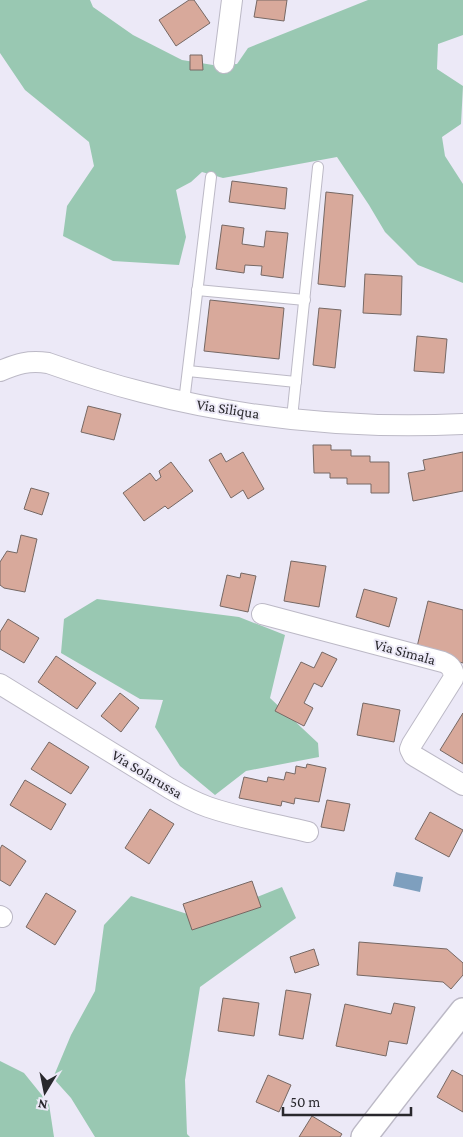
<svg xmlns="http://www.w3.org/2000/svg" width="463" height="1137" font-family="'Crimson Pro',serif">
<rect width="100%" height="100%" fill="#ece9f7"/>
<g fill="#99c8b2">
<polygon points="0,0 90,0 93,7 133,35 182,60 213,65 237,64 248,48 368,0 463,0 463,35 438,44 437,69 463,86 461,124 442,137 445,156 463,184 463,283 418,265 385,232 369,205 337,157 223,178 202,172 191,182 176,190 186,237 179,265 113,261 63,236 67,206 94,166 89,142 25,90 0,53"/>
<polygon points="97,599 239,617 285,635 270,698 318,743 319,757 246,771 215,795 180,766 155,727 163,700 140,699 61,653 64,619"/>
<polygon points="282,887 296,918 200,987 185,1080 187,1134 190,1137 95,1137 71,1098 53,1078 71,1035 95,991 104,925 131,896 203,919"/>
<polygon points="0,1061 24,1073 49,1104 54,1137 0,1137"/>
</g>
<polygon fill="#7e9fbe" points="396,872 423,877 420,892 393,886"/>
<g fill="#d8a99b" stroke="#766864">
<polygon points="189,0 194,0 210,23 176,46 159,20"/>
<polygon points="257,0 287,0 284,21 254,17"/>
<polygon points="190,55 202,55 203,70 190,70"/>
<polygon points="232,181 287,188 285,209 229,202"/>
<polygon points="326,192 353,195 345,287 318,284"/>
<polygon points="222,225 244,228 242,244 264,247 266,231 288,233 283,278 261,275 262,266 245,265 244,273 216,269"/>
<polygon points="365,274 402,276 401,315 363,313"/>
<polygon points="210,300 284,308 279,359 204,351"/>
<polygon points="319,308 341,310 335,368 313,365"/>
<polygon points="417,336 447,339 444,373 414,371"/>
<polygon points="88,406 121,414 114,440 81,432"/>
<polygon points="313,445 331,445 331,450 351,450 351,456 370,456 370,462 389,462 389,493 371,493 371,484 347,484 347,478 330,478 330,473 314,473"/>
<polygon points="243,452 264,489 248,499 243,490 231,498 209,460 221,453 226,462"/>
<polygon points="463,452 463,491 413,501 408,473 425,470 423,460"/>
<polygon points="171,462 193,491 168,509 165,506 144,521 123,493 150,473 156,481 161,477 159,471"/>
<polygon points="31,488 49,493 42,515 24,509"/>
<polygon points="21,535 37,539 25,592 4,588 0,585 0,562 7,551 17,553"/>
<polygon points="291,561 326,566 319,607 284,601"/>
<polygon points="241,573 256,576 248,612 220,606 227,575 240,578"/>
<polygon points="364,589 397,598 389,627 356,617"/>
<polygon points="428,601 463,610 463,663 416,651"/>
<polygon points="8,619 39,638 24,663 0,649 0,632"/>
<polygon points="322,652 337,659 322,687 314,683 304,703 313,708 304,726 275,711 301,662 314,668"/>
<polygon points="56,656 96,683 77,709 38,682"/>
<polygon points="120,693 139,708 121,732 101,716"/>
<polygon points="363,703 400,710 394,742 357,735"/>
<polygon points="463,713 463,764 440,750"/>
<polygon points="49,742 89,767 71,794 31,769"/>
<polygon points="307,764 326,768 319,802 295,798 294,804 282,801 281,806 239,798 244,777 267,782 268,777 284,780 286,772 295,774 296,766 306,768"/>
<polygon points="25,780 66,804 51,830 10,805"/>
<polygon points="327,800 350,804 344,831 321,827"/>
<polygon points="150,809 174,824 149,864 125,848"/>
<polygon points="430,812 463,830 449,857 415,839"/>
<polygon points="2,845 26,861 10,886 0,880 0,849"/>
<polygon points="252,881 261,907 192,930 183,904"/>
<polygon points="46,893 76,911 55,945 26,927"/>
<polygon points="359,942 447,949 463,963 463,975 451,989 443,982 357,975"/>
<polygon points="314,949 319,965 295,973 290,957"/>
<polygon points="286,990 311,994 303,1039 279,1035"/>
<polygon points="223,998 259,1003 254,1036 218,1031"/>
<polygon points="394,1003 415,1007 407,1044 389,1041 386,1056 336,1046 345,1004 391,1014"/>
<polygon points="452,1070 463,1076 463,1112 437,1097"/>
<polygon points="268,1075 291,1085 279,1112 256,1102"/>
<polygon points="312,1116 342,1134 340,1137 299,1137"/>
</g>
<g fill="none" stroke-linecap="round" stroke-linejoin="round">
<g stroke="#bcb9c6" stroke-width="12">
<g id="service">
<polyline points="197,290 305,300"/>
<polyline points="188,371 296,382"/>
<polyline points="184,402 211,177"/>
<polyline points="292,418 318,167"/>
</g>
</g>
<g stroke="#bcb9c6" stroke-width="22">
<g id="minor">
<polyline points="224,63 232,0"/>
<path d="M 0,371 C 17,364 28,360 48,363 C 79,374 110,384 142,392 C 246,419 356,429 463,424"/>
<path d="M 262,614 L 443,662 C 451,665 455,671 453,679 L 412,744 L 410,749 L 413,755 L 416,757 L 463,785"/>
<path d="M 0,684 L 169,788 C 181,795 194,802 208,807 C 240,818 274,824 308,832"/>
<polyline points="0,916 2,917"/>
</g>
</g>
<g stroke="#bcb9c6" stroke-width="28">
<polyline id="tertiary" points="364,1137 401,1089 463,1011"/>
</g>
<use href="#service" stroke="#fff" stroke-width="10"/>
<use href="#minor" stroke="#fff" stroke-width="20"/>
<use href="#tertiary" stroke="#fff" stroke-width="25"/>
</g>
<g text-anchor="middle" stroke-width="4" stroke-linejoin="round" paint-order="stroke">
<g font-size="15" fill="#29282d" stroke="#ece9f7">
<text transform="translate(228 409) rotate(9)" y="5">Via Siliqua</text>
<text transform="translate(405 652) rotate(15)" y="5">Via Simala</text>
<text transform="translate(147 774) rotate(31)" y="5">Via Solarussa</text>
</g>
</g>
<g transform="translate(45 1092) rotate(190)" stroke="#ece9f7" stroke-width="4" paint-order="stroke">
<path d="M0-4L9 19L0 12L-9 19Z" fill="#29282d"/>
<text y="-8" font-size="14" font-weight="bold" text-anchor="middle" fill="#29282d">N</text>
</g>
<path d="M283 1107v8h128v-8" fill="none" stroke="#29282d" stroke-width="2.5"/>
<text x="290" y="1107" font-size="15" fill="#29282d" stroke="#ece9f7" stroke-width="4" paint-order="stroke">50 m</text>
</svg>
